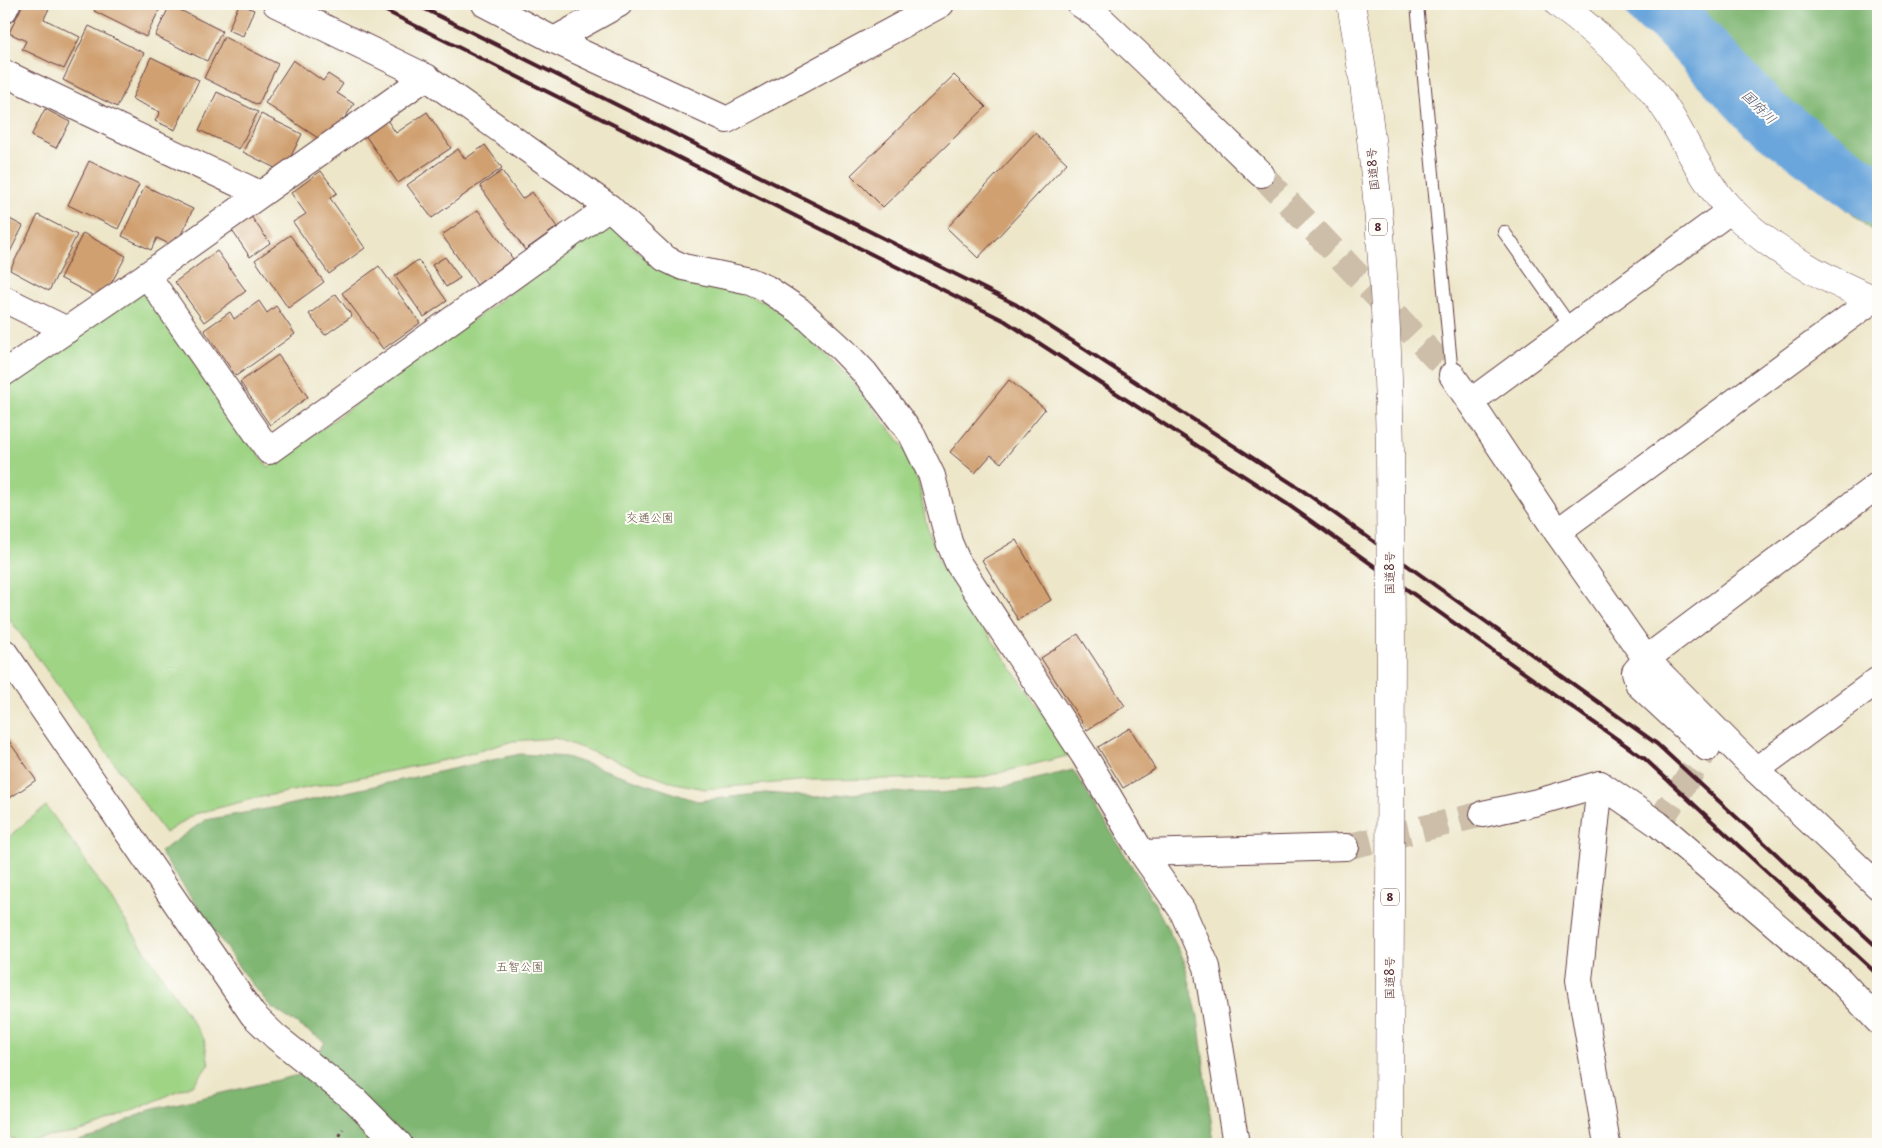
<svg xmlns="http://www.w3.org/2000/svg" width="1882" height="1148" font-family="'Playpen Sans','Klee One',sans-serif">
<rect width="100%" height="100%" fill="#fdfcf7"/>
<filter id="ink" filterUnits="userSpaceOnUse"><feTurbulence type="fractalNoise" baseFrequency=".02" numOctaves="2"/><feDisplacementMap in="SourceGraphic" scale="10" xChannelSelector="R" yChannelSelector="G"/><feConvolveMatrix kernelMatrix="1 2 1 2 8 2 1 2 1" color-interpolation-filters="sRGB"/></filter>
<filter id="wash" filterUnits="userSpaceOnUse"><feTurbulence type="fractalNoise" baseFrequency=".0096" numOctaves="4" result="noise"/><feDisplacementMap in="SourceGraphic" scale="20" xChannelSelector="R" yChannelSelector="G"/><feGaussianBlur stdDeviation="1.12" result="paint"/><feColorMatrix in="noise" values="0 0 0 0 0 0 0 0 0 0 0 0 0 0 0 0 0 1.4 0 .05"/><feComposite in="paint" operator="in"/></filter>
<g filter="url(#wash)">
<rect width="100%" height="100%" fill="#ede6c9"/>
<g fill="#9fd485" stroke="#747a58">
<polygon points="611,221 631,246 656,266 685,282 737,292 764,301 788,320 849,377 904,447 919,485 926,523 939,562 1071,755 978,778 811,780 705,789 675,783 555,738 513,741 455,758 252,799 195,814 165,833 8,617 4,604 4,384 144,286 268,467"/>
<polygon points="46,806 76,847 204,1039 209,1064 194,1084 100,1125 76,1132 16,1140 4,1136 4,845 13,833"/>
</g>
<g fill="#7fb672" stroke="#646a4e">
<polygon points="1631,4 1878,4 1878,236 1825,191 1732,92 1669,42"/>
<polygon points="520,754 566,757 697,801 766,793 816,797 872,792 940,793 1008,786 1073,770 1155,904 1184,960 1198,1017 1214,1144 63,1144 96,1135 150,1110 307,1073 325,1042 271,1007 246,977 160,852 205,820 283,806"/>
</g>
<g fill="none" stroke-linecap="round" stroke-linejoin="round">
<polyline stroke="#6aa6db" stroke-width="9" points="1877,197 1878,198"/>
<polyline stroke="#6aa6db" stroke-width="56" points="1653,4 1671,16 1766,117 1877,197"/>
</g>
<g id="blocks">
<g fill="#d0a071">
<polygon points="23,4 51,4 44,19 80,37 64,69 22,49 26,41 9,33"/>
<polygon points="98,4 162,4 146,37 94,11"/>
<polygon points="239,4 254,10 243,36 228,30"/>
<polygon points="170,5 222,31 207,61 155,36"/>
<polygon points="89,26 144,53 117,107 63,80"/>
<polygon points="224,37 278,64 258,105 204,78"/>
<polygon points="151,57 199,80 175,130 155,121 160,112 132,99"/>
<polygon points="293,60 323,81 328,74 343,84 337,93 354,104 327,144 265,103"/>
<polygon points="954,75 986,107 883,207 851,175"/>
<polygon points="217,92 258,112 239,149 199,130"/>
<polygon points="45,109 70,122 56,148 31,136"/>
<polygon points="427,112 451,148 398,183 365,135 387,120 396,133"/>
<polygon points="261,114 302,134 283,172 243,152"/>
<polygon points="1035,133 1067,163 978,258 947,228"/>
<polygon points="485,145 502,168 432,218 407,185 458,149 465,159"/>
<polygon points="89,161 139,185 118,229 68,205"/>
<polygon points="321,171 337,193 330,198 365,248 329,274 293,222 306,214 291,193"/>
<polygon points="502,171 522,199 532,192 557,227 525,250 480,186"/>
<polygon points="145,186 193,209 175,247 157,238 151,250 122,236"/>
<polygon points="4,190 9,193 4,204"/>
<polygon points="478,210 513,259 477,285 442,235"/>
<polygon points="38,215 77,235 49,291 10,270"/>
<polygon points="250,215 270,243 250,257 231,229"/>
<polygon points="4,216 23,226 4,264"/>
<polygon points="83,233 126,256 102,300 60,278"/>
<polygon points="290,235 324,282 288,308 255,260"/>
<polygon points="217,251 246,291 204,322 175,282"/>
<polygon points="445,257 460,278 446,287 432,265"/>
<polygon points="418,260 447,301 424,317 395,276"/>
<polygon points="379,266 420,323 383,349 342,293"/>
<polygon points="336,294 352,316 325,335 309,314"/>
<polygon points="259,301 267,313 276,306 295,334 236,376 204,330 230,312 234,319"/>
<polygon points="278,355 308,397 270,425 240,382"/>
<polygon points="1009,380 1045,409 1001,463 991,455 975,473 950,452"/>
<polygon points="1016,540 1051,600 1018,620 982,560"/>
<polygon points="1078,634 1125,706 1087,730 1041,658"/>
<polygon points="1130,728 1155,769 1123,788 1098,747"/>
<polygon points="4,734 36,780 4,802"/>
</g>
</g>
</g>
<g filter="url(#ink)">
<use href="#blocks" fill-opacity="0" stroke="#623d43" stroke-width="1"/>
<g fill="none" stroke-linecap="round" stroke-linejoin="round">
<g stroke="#ccbea9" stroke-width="26" stroke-dasharray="26 13" stroke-linecap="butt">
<polyline points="1261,174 1452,375"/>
<polyline points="1658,824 1707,748"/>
<polyline points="1346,847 1483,814"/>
</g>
<g stroke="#623d43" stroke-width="14">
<g id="lane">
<polyline points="1417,4 1452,375"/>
<polyline points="1504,232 1571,327"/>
</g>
</g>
<g stroke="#623d43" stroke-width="28">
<g id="street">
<polyline points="276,4 426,77 609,207 664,258 683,267 750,281 766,288 799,310 843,350 865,373 912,435 932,476 949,542 958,563 1084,755 1142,853 1182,910 1207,967 1236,1144"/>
<polyline points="485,4 554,40 727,120 941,4"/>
<polyline points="1080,4 1099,17 1144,60 1261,174"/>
<polyline points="4,10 7,4"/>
<polyline points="554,40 619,4"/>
<polyline points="4,73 260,194"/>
<polyline points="147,275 269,451 609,207"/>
<polyline points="4,299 67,330"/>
<polyline points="4,373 147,275 426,77"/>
<polyline points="1452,375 1557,532 1646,659 1756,770 1878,886"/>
<polyline points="1470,402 1731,210"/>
<polyline points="1557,532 1866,305"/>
<polyline points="4,652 253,1015 276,1037 355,1100 399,1144"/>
<polyline points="1707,748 1639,685 1635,672 1646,659 1878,485"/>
<polyline points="1756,770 1878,680"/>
<polyline points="1483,814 1538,802 1600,784"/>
<polyline points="1142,853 1346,847"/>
<polyline points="1607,1144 1579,980 1600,784 1658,824 1840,980 1878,1021"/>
</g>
</g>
<g stroke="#623d43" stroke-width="29">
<path id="secondary" d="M 1559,4 C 1596,32 1644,73 1669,114 C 1689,147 1703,181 1730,209 C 1770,250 1826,280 1878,301"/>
</g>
<g stroke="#623d43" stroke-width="29">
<g id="highway">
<path d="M 1351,4 C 1378,151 1387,301 1390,451"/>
<polyline points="1389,1144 1391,650"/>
</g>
</g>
<polyline stroke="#623d43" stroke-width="3" stroke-dasharray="4 4" stroke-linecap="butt" points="336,1144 343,1129"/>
<use href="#lane" stroke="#fff" stroke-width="12"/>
<use href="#street" stroke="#fff" stroke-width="26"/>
<use href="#secondary" stroke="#fff" stroke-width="28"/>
<use href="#highway" stroke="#fff" stroke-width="28"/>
<g stroke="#4a1f2b" stroke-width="4">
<polyline points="372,4 1005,321 1287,504 1645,759 1878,975"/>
<polyline points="415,4 1015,304 1299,488 1657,744 1878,948"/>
</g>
<g stroke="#623d43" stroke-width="29" stroke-linecap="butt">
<polyline id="highway-bridge" points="1390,451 1391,650"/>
</g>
<use href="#highway-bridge" stroke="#fff" stroke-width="28"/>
</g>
</g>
<g text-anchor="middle" stroke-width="4" stroke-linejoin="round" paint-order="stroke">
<g fill="#fdfcf7" stroke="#806168" stroke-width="1">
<rect x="1369" y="218.5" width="18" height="17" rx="4"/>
<rect x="1381" y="888.5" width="18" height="17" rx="4"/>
</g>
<g font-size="11" font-weight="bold" fill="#4a1f2b">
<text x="1378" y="231">8</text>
<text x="1390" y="901">8</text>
</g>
<g font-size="12" fill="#4a1f2b" stroke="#fdfcf7">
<text transform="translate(1373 169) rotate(-95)" y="4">国道8号</text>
<text transform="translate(1390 573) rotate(-90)" y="4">国道8号</text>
<text transform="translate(1390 978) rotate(-90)" y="4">国道8号</text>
</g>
<g font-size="12" fill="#645546" stroke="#fdfcf7">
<text x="650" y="522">交通公園</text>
<text x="520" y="971">五智公園</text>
</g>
<g font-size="14" font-style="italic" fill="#575571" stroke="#fdfcf7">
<text transform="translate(1759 107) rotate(44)" y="5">国府川</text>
</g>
</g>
<rect width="1882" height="1148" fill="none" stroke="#fdfcf7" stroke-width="20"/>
</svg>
